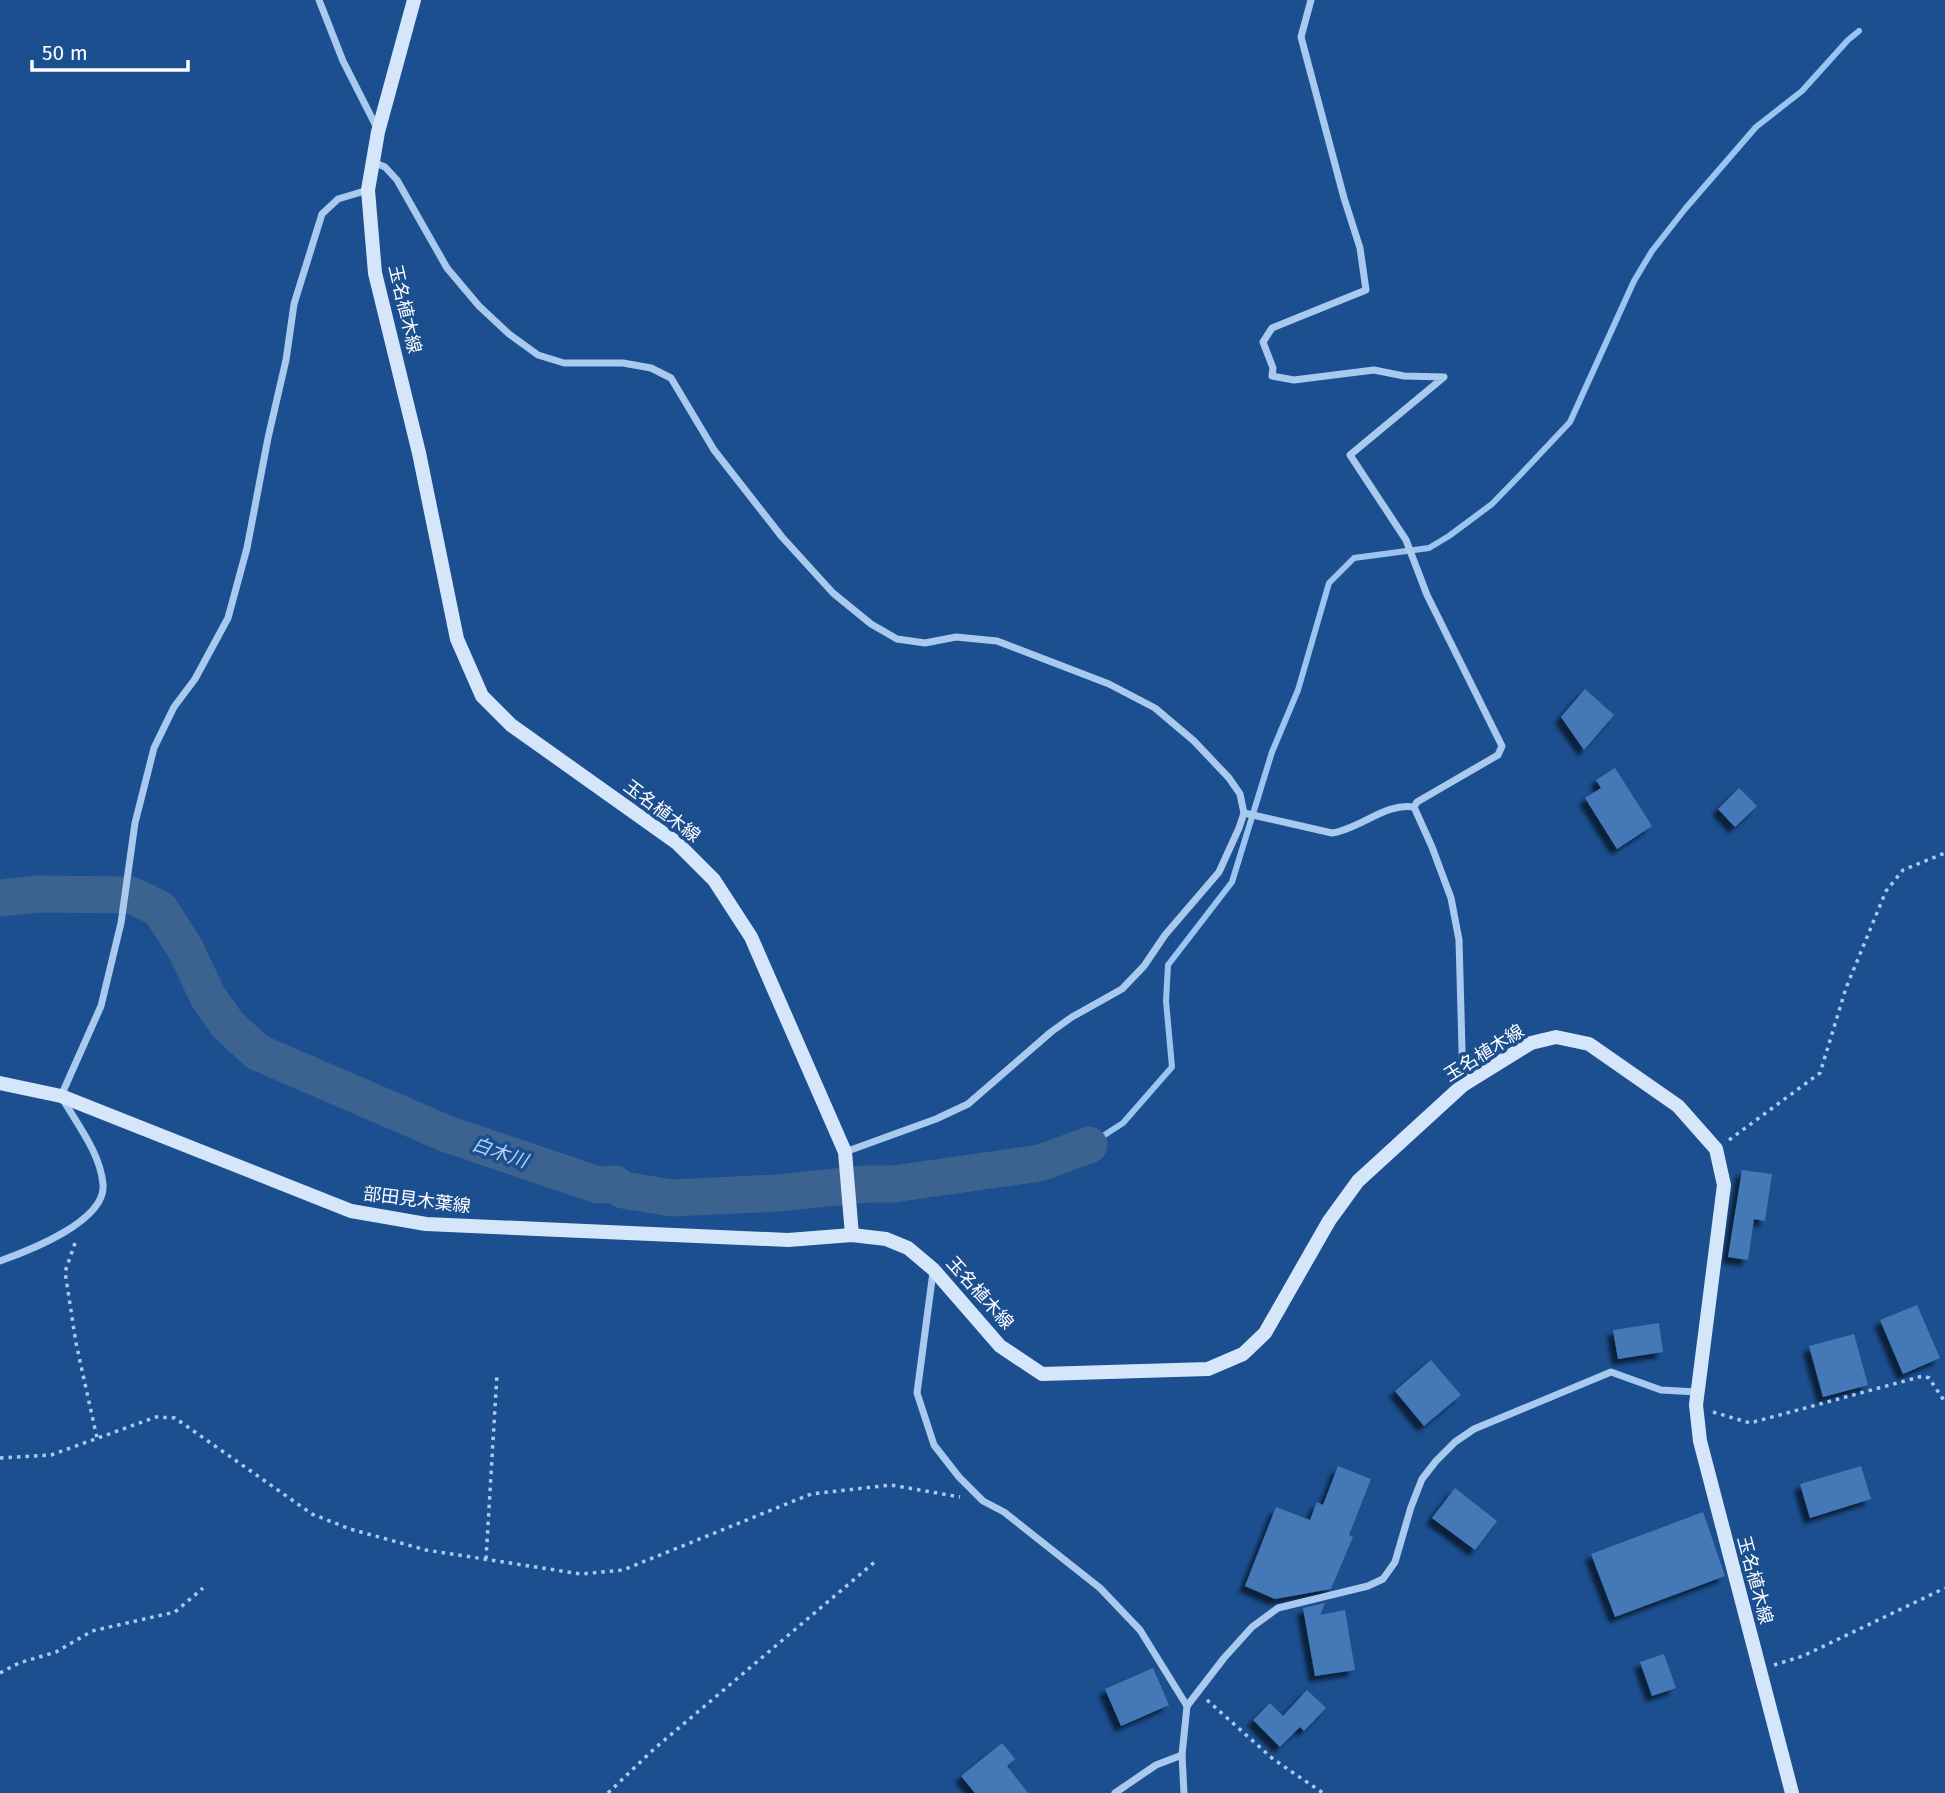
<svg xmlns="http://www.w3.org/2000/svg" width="1945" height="1793" font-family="'Fira Sans','Noto Sans JP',sans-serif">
<defs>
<filter id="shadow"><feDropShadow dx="-6" dy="6" stdDeviation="2" flood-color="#0009"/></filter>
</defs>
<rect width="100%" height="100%" fill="#1b4f8f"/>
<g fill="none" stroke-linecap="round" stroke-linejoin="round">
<polyline stroke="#9cc4f0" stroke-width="6" points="1089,1145 1123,1123 1172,1067 1166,1001 1168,965 1232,882 1272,752 1298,690 1329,583 1354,558 1429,548 1449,536 1492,504 1522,473 1570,422 1634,281 1652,251 1685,209 1756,127 1802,91 1848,40 1859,31"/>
<polyline stroke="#3c6290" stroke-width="37" points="0,898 37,894 131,895 160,909 186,950 208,997 227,1024 257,1052 447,1134 598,1185 615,1184 623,1190 672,1198 777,1193 866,1184 893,1184 1040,1163 1089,1145"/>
</g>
<g fill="#4478b7" filter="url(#shadow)">
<polygon points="1585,689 1614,715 1584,750 1561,717"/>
<polygon points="1615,768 1652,826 1617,849 1585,798 1601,788 1596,780"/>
<polygon points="1739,788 1757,806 1735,827 1718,809"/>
<polygon points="1742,1170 1772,1174 1765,1221 1754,1219 1748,1260 1728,1257"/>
<polygon points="1917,1305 1940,1358 1903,1374 1880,1320"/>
<polygon points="1659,1323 1663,1352 1618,1359 1613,1330"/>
<polygon points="1854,1334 1868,1385 1823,1397 1809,1346"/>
<polygon points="1431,1360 1461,1395 1424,1426 1395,1391"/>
<polygon points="1338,1466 1371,1479 1349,1535 1353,1537 1331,1589 1275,1599 1245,1586 1276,1507 1310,1520 1317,1502 1323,1505"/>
<polygon points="1861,1466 1871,1499 1810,1518 1800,1484"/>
<polygon points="1455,1488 1497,1521 1475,1550 1432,1518"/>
<polygon points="1703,1512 1725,1576 1615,1617 1591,1554"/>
<polygon points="1325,1603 1320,1615 1345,1610 1355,1670 1315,1676 1303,1608"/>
<polygon points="1664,1654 1676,1688 1652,1696 1640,1662"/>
<polygon points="1153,1668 1169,1705 1121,1726 1105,1689"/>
<polygon points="1307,1690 1326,1708 1304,1731 1300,1727 1280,1747 1253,1720 1270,1703 1283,1716"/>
<polygon points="1002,1743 1015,1759 1007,1766 1028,1793 975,1793 961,1776"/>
</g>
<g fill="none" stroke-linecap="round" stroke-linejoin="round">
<g stroke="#a9c9ee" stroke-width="3.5" stroke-dasharray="3.5 5" stroke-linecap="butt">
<polyline points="1729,1140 1820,1073 1846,988 1886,891 1903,870 1945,853"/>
<polyline points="75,1243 65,1272 76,1343 97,1438"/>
<polyline points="1713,1412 1750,1423 1923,1376 1929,1378 1945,1402"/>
<polyline points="0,1458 51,1455 156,1417 175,1418 312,1514 350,1529 426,1550 581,1574 623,1570 811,1494 891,1485 960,1497"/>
<polyline points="486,1559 497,1374"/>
<polyline points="1774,1665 1803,1656 1945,1588"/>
<polyline points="0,1673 19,1663 56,1652 92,1631 175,1612 203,1588"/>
<polyline points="1207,1700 1273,1759 1323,1793"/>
<polyline points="608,1793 654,1749 877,1560"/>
</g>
<g stroke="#a9c9ee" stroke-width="7">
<polyline points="319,0 343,61 377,128"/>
<polyline points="1311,0 1301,37 1344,198 1360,248 1366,290 1272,328 1263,342 1273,368 1272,376 1294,380 1374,370 1404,376 1444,377 1350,455 1406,540 1427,595 1502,746 1498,755 1417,802 1414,807 1432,847 1451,898 1459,940 1463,1085"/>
<polyline points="373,162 385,167 397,180 447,268 479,306 509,334 538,355 564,363 623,363 651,368 671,378 714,450 782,537 833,593 871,624 897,639 925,643 956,637 997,641 1109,684 1155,708 1194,741 1229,778 1240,794 1244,813 1239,828 1219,872 1165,935 1144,966 1122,989 1072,1017 1051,1032 968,1104 936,1119 845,1152"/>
<path d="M 1244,813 L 1332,833 C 1360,829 1386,802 1414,807"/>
<path d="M 0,1261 C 28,1251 107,1221 103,1184 C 100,1152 76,1123 61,1096 L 101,1006 L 121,923 L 135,823 L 154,748 L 174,707 L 195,679 L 228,618 L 247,548 L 268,438 L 286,360 L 294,304 L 322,214 L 338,199 L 368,190"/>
<polyline points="933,1272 917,1393 934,1445 959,1477 983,1501 1004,1512 1100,1588 1140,1630 1187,1706"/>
<polyline points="1115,1793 1156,1765 1182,1755"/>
<polyline points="1184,1793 1182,1755 1187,1706 1224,1658 1252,1627 1278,1608 1368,1586 1383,1579 1395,1562 1411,1507 1422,1479 1436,1461 1455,1442 1474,1429 1611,1372 1661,1390 1697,1392"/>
</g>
<g stroke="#d6e6fa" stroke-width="14">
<polyline points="414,0 378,132 368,190 375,273 419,453 457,639 482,696 511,725 677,843 714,880 751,937 845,1152 852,1235"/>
<polyline points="0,1083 61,1096 351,1211 426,1224 788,1240 852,1235 886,1239 908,1248 933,1269 1000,1346 1042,1374 1208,1369 1243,1354 1265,1333 1329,1221 1358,1181 1463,1085 1531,1043 1556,1037 1589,1044 1678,1106 1716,1149 1724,1185 1696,1405 1700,1441 1792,1793"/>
</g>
</g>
<g text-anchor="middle" stroke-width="7" stroke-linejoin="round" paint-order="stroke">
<g font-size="18" fill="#fff" stroke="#1b4f8f">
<text transform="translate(405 309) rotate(77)" y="6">玉名植木線</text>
<text transform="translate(662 811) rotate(37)" y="6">玉名植木線</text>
<text transform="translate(1484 1053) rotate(-32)" y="6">玉名植木線</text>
<text transform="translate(417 1200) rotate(7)" y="6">部田見木葉線</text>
<text transform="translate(980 1293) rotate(48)" y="6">玉名植木線</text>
<text transform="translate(1755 1580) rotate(75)" y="6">玉名植木線</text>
</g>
<g font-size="19" font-style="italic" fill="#b5d3f5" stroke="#1b4f8f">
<text transform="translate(500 1152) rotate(19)" y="7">白木川</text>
</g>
</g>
<path d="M32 60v10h156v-10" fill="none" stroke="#ffffff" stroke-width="3.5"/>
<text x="42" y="60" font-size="21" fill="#ffffff" stroke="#1b4f8f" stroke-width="5" paint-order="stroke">50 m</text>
</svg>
